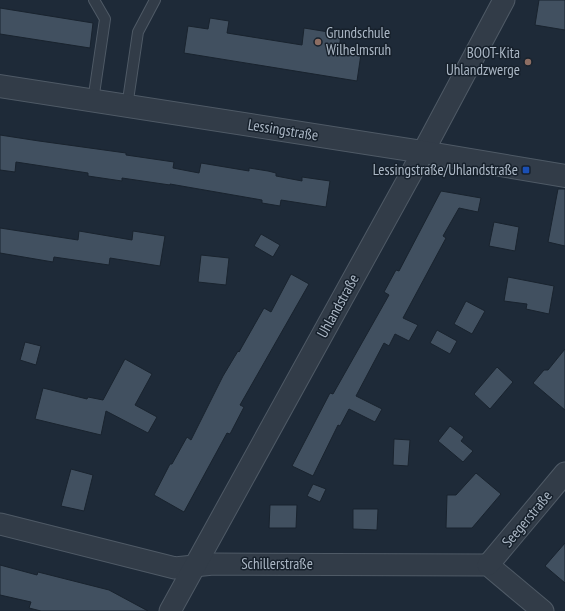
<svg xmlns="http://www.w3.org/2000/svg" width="565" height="611" font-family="'PT Sans Narrow',sans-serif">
<rect width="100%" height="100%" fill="#1e2a38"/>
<g fill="#415060" stroke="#19232e">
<polygon points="539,0 565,0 565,30 535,25"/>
<polygon points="0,8 93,23 90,48 0,34"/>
<polygon points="210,18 229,21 227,33 302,45 304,28 341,34 339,50 361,54 357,81 184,53 188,26 208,29"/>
<polygon points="0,135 39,141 126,153 126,155 174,162 173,168 199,173 201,163 249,171 249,168 268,171 276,173 276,176 302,181 302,177 330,181 326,207 281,200 280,206 262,203 262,200 170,184 170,185 122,178 122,181 88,176 88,173 16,162 15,172 0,170"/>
<polygon points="558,189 565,189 565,246 548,242"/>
<polygon points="441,191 481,198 478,212 459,208 443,236 446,238 403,318 418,325 409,341 395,334 389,346 384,343 356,396 382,409 375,422 349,409 340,426 338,425 313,476 292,466 330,393 333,394 389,295 384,292 396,270 399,271"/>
<polygon points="494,222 519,227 515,251 489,246"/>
<polygon points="0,228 78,240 79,231 132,240 133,231 165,236 160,266 110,258 109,265 54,257 53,262 0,253"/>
<polygon points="261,234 280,245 273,257 254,246"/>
<polygon points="201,255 229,258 226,285 198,282"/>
<polygon points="291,274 309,284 240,405 244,407 230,434 227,433 184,512 154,495 170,464 172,464 187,437 191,440 223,376 238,351 239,352 264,308 271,312"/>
<polygon points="508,277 554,286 549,314 526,309 527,304 504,301"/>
<polygon points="466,301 485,311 472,334 454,324"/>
<polygon points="437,330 457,341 450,354 430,343"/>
<polygon points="25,342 41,346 36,365 20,360"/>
<polygon points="565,349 565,410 533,383 544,370 548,370"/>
<polygon points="125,359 152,374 135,405 157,417 148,433 106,411 101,435 35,419 43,388 87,399 88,397 103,400"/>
<polygon points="497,367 513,382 490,409 474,394"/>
<polygon points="450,426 464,437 461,441 473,451 463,462 438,441"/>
<polygon points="394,439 410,440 408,466 393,465"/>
<polygon points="71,469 93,475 84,511 61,506"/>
<polygon points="476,473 501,494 472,528 446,528 447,495 456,495"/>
<polygon points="313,484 326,489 320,502 307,496"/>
<polygon points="270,505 297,505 296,528 269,528"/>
<polygon points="353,509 378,509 377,530 353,529"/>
<polygon points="565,543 565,583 545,566"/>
<polygon points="0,565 37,575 38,572 109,590 148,611 41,611 29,608 31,602 0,595"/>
</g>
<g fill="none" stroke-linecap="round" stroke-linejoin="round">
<g stroke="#4f5a66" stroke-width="12">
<g id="service">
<polyline points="93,101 105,19 94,0"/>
<polyline points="127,107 138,32 155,0"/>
</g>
</g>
<g stroke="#4f5a66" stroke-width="23">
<g id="minor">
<polyline points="0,524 175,568 213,564 488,565 543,611"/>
<polyline points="488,565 565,473"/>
<polyline points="170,611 423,152 504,0"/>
</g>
</g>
<g stroke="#4f5a66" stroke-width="24">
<polyline id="tertiary" points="0,86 423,152 565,176"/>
</g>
<use href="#service" stroke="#323c48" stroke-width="10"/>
<use href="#minor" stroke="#323c48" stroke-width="21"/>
<use href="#tertiary" stroke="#323c48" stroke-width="22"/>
</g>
<g fill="#8d6e63" stroke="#17212c" stroke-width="1.5">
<circle cx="318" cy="42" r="4"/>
<circle cx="528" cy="62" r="4"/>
</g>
<rect fill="#1a4fb4" stroke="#17212c" stroke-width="1.5" x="522" y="166" width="8" height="8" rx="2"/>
<g text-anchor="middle" stroke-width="3" stroke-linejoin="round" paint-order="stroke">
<g font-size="15" fill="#abb7c5" stroke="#17212c" text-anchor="end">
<text x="326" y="38" text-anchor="start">Grundschule<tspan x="326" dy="17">Wilhelmsruh</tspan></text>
<text x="520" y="58">BOOT-Kita<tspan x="520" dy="17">Uhlandzwerge</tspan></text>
<text x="518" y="175">Lessingstraße/Uhlandstraße</text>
</g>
<g font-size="15" fill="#abb7c5" stroke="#17212c">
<text transform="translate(283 130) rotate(9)" y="5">Lessingstraße</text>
<text transform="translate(338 306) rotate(-61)" y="5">Uhlandstraße</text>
<text transform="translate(527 519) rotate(-50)" y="5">Seegerstraße</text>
<text x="277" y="569">Schillerstraße</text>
</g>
</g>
</svg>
